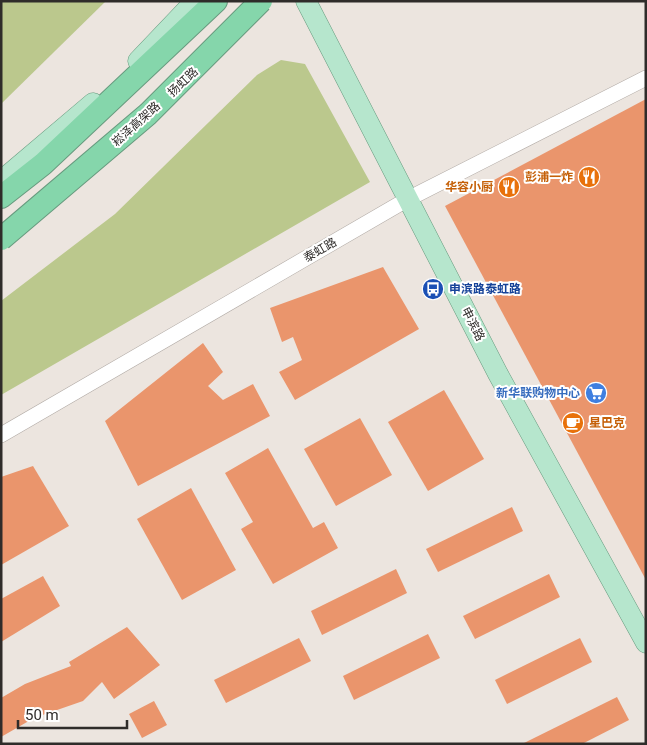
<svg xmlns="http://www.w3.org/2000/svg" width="647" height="745" font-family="Roboto,'Noto Sans SC',sans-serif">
<rect width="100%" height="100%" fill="#ece5df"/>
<g fill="#bbc88d">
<polygon points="1,1 106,1 1,104"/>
<polygon points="281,60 305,64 370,182 1,395 1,301 115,214 257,75"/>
</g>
<g fill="#ea956c">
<polygon points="646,99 646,580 445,206"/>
<polygon points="383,267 419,329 295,400 279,372 302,360 293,337 282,342 270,308"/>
<polygon points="203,343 223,372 208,386 223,400 253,384 270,416 138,486 105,421"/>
<polygon points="444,390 484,459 428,491 388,422"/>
<polygon points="360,418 392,475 336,506 304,449"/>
<polygon points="268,448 313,528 324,522 338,548 273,584 241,529 253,522 225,473"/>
<polygon points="33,466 69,526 1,565 1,477"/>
<polygon points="191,488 236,570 182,600 137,519"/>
<polygon points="512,507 523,531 438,572 426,549"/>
<polygon points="396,569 407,593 322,635 311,611"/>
<polygon points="549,574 560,597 475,639 463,616"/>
<polygon points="43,576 60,606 1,642 1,599"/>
<polygon points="127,627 160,665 114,699 102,682 83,701 34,718 1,737 1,698 25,684 71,666 69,662"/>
<polygon points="428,634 440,658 354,700 343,676"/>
<polygon points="299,638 311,661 226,703 214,680"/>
<polygon points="580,638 592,662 507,704 495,680"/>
<polygon points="617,697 629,720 582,744 522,744"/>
<polygon points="154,701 167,725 142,738 129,714"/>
</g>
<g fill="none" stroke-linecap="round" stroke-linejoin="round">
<g stroke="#b2aba6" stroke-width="16">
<polyline id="minor" points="1,435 408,199 646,78"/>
</g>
<g stroke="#679a7e" stroke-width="21">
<g id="major">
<polyline points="306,1 498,374 646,643"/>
<polyline points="138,61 195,1"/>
<polyline points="1,181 93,103"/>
</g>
</g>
<g stroke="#679a7e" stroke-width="24">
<polyline id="highway" points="1,197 43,164 216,1"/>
</g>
<use href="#minor" stroke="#fff" stroke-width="15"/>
<use href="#major" stroke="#b6e6cd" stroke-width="20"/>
<use href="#highway" stroke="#85d6ab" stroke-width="22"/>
<g stroke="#679a7e" stroke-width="24" stroke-linecap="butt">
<polyline id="highway-bridge" points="1,239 148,114 261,1"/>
</g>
<use href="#highway-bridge" stroke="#85d6ab" stroke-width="22"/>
</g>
<defs>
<g id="restaurant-disc" transform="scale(1.125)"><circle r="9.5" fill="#e8710a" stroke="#fff"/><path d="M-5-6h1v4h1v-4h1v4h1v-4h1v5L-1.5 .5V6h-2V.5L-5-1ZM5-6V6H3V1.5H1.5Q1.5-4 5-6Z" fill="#fff"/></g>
<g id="bus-disc" transform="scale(1.125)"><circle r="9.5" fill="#1a4fb4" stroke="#fff"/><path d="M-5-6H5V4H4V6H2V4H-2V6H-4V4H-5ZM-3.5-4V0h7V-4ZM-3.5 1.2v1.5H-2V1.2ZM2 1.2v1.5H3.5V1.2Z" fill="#fff"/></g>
<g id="supermarket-disc" transform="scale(1.125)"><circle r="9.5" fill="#3f7fe0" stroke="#fff"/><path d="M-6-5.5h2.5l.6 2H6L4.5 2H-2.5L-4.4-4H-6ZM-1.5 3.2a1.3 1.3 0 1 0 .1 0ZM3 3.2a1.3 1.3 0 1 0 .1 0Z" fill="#fff"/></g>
<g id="cafe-disc" transform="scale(1.125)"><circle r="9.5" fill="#e8710a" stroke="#fff"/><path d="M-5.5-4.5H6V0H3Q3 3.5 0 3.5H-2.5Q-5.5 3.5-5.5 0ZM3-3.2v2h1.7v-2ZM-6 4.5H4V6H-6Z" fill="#fff"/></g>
</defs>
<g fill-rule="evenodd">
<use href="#restaurant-disc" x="589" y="177"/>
<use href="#restaurant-disc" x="509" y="187"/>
<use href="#bus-disc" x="433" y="289"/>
<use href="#supermarket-disc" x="596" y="393"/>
<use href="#cafe-disc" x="573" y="423"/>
</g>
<g text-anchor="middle" stroke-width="4" stroke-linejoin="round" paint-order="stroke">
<g font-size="12" fill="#2f2c2a" stroke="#fff">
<text transform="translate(183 82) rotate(-43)" y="4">扬虹路</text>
<text transform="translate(136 124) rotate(-42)" y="4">崧泽高架路</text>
<text transform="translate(320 250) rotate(-30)" y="4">泰虹路</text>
<text transform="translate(473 324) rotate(63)" y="4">申滨路</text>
</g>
<g font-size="12" font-weight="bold" fill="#c56008" stroke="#fff" text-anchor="end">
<text x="573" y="181">彭浦一炸</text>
<text x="493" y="191">华容小厨</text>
<text x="589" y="427" text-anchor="start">星巴克</text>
</g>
<g font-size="12" font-weight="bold" fill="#164399" stroke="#fff" text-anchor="start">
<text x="449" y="293">申滨路泰虹路</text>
</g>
<g font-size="12" font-weight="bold" fill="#366cbe" stroke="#fff" text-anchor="end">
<text x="580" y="397">新华联购物中心</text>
</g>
</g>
<rect width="647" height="745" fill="none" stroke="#2f2c2a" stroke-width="5"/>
<path d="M18 720v8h109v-8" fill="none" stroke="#2f2c2a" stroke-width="2.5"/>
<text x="25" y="720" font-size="15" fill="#2f2c2a" stroke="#ffffff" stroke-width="4" paint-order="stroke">50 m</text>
</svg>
